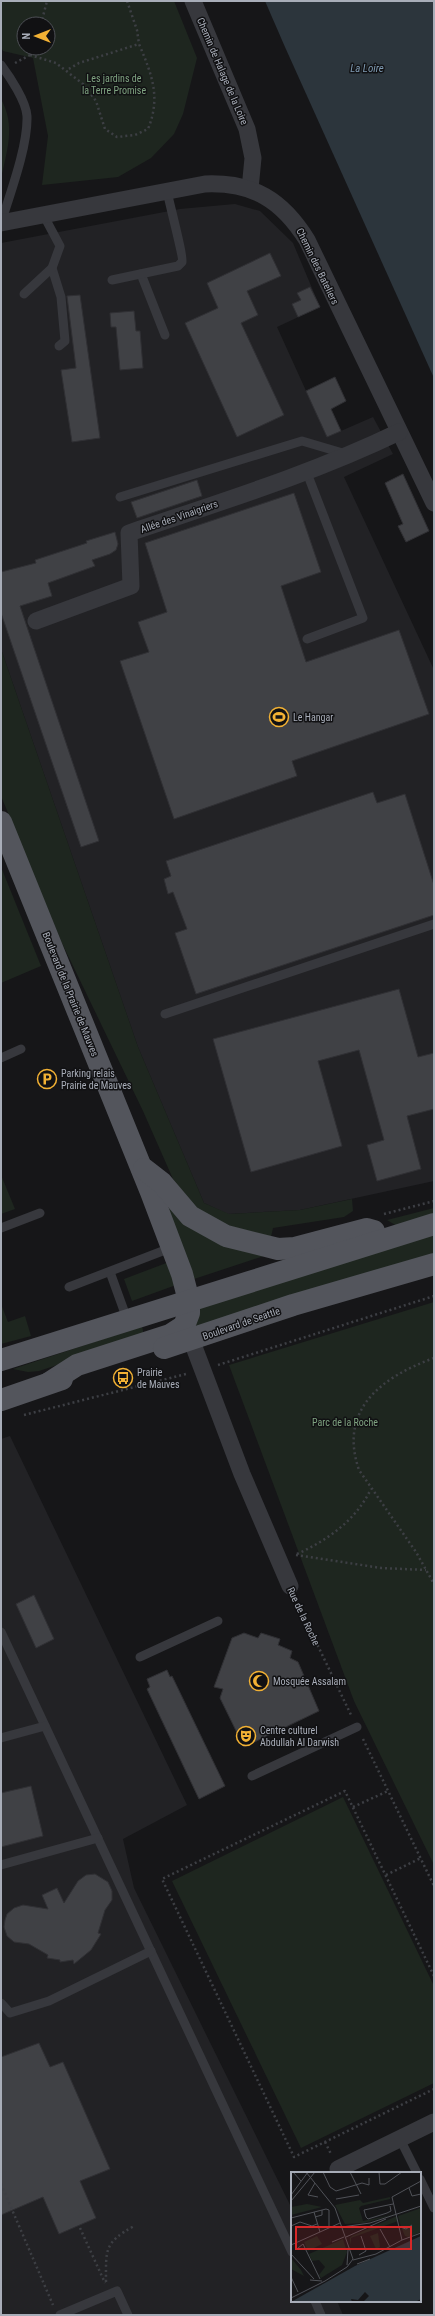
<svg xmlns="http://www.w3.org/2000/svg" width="435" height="2316" font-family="'Roboto Condensed',sans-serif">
<rect width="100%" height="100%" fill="#161618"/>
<g fill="#222225">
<polygon points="235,204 260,211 293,243 320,307 277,327 327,437 373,417 393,454 344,477 434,670 434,1181 300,1210 228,1214 204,1203 138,1047 1,649 1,243 180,209"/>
<polygon points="10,1436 187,1805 123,1839 134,1888 292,2209 292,2301 337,2301 343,2315 1,2315 1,1439"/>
</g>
<g fill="#1e261f" fill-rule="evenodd">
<path d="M 1,1 L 174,1 L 197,58 L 183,114 L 174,134 L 151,158 L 118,177 L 42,185 L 48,136 L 33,58 L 3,51 L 1,47 ZM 24,24 L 48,24 L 48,48 L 24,48 Z"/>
<path d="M 1,99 C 16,126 7,150 1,179 Z"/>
<polygon points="1,649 138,1047 204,1203 229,1214 300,1210 352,1199 353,1211 344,1217 273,1228 271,1237 218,1223 195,1207 173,1179 143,1111 61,941 1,796"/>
<polygon points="1,867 41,966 1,983"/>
<polygon points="1,1175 15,1209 1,1214"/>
<polygon points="170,1207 267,1255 194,1279 165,1211"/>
<polygon points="434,1208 434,1216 397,1226 387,1220"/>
<polygon points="434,1232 434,1256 192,1328 198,1308"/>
<polygon points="169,1262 176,1285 132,1301 124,1279"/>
<polygon points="434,1302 434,1865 354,1701 229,1365"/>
<polygon points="1,1304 8,1322 25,1316 31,1336 1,1344"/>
<polygon points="142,1326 144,1336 39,1371 28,1372 13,1369"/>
<polygon points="343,1797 434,1986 434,2083 301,2148 172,1881"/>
</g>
<polygon fill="#2c353c" points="265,1 434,1 434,378 285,47"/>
<g fill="#404145" stroke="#303034">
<polygon points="270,253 281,276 247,291 258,315 241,323 284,415 237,437 185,323 218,308 207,283"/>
<polygon points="310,287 320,307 298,317 292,304 301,300 297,293"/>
<polygon points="80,295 100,438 72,442 61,370 76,368 67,296"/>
<polygon points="134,311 136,331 140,331 143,368 120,370 116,327 111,327 110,313"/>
<polygon points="335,377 346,401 331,409 341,431 327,437 306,391"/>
<polygon points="403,474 429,531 406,542 398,526 403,524 385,483"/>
<polygon points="197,480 202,496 137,518 131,502"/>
<polygon points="294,493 321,572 281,586 306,662 399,630 429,714 292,761 297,776 174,819 120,661 149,652 138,622 167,612 145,543"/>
<polygon points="115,532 118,544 116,550 110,554 92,560 95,566 48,583 52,596 20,606 99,841 81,847 1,613 1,572 36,563 35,560 87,543 86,541"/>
<polygon points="373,792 377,803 405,794 434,885 434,915 196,994 175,933 187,929 173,892 168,894 164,879 171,876 166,861"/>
<polygon points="399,989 418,1057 434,1053 434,1109 407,1116 421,1169 377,1181 367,1145 384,1140 359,1050 318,1061 342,1146 251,1172 213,1039"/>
<polygon points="34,1595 54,1639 36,1648 16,1604"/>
<polygon points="244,1633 258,1638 261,1633 280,1639 278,1645 292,1651 290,1658 298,1662 319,1711 244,1747 220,1698 223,1689 214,1687 232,1638"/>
<polygon points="167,1670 170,1677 172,1676 225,1786 199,1799 147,1689 150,1687 147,1679"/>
<polygon points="31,1786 43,1836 1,1847 1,1793"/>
<polygon points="95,1874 108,1882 112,1891 112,1900 105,1910 98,1933 101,1934 91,1950 74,1964 73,1960 60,1962 60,1960 47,1958 48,1955 29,1944 14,1942 7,1936 4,1927 5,1920 7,1914 14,1908 23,1905 48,1909 42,1895 57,1888 64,1903 78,1881 86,1875"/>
<polygon points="39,2043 50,2067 63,2062 110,2169 80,2181 96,2218 59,2234 43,2197 1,2215 1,2057"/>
</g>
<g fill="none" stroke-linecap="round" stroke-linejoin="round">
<g stroke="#3d3f44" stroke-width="2.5" stroke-dasharray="2 3" stroke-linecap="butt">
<polyline points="127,1 137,30 139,44"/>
<polyline points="41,24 47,1"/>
<path d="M 30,55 L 56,63 L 83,84 L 96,101 L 105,129 L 117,137 L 135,135 L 148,129 C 161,97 152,75 139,44 L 79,63 L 67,70"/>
<polyline points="15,63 30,55 33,48"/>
<polyline points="384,1214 434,1201"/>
<path d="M 434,1358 C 382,1377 338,1409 359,1470 L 416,1552 L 434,1584"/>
<polyline points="218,1365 434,1296"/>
<polyline points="24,1415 186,1374"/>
<path d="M 297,1554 C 328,1540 356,1520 371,1489"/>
<polyline points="296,1555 381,1568 426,1570"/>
<polyline points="296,1600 352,1717"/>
<polyline points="363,1739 434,1886"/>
<polyline points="353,1807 388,1791"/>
<polyline points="386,1875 421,1858"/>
<polyline points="434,1976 345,1791 162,1879 294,2157 434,2089"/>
<polyline points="325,2142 331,2154"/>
<polyline points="1,2184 53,2305"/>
<polyline points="80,2228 105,2283"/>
<path d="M 106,2282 C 106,2249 104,2243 134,2226"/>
</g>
<g stroke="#37383d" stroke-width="9">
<path d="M 1,65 C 10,77 26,101 27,116 C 28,146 10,194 1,223"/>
<polyline points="52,268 61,297 65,341 59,346"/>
<polyline points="141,274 165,335"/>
<path d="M 112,280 L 178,266 L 182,262 C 184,258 169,202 167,191"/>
<polyline points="24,294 52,268 60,246 44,216"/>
<polyline points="307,473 363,618 307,639"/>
<polyline points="120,497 302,441 346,454"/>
<polyline points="165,1014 434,924"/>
<polyline points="1,1058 21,1049"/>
<polyline points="1,1228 40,1213"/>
<polyline points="110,1272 127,1319"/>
<polyline points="69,1287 173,1247"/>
<polyline points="1,1632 292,2252"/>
<polyline points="140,1657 218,1621"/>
<polyline points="1,1738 45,1726"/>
<polyline points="252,1776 357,1727"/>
<polyline points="1,1865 98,1838"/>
<polyline points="1,2003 10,2013 49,2001 151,1951"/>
<polyline points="400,2139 417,2173"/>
<polyline points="420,2179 434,2208"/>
<polyline points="315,2301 321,2315"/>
<polyline points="60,2315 117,2291 128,2315"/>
</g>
<g stroke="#37383d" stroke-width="17">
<polyline points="193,1 247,129 253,158 250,189"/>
<path d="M 1,223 L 205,184 C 253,182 282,200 307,240 L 434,503"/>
<path d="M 36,621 L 131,586 L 129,533 C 220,502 312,474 399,432"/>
<polyline points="191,1339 242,1474 290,1586"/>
<polyline points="338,2169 434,2122"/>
</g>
<g stroke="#53555c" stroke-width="22">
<polyline points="1,822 151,1192 182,1274 189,1301 189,1313 184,1326 170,1335 77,1365 49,1383"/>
<polyline points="144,1169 162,1183 190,1216 226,1236 278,1249 295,1248 367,1229 374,1231"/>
<polyline points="164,1348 293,1305 434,1264"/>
<polyline points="1,1360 434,1224"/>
<polyline points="1,1400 62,1379"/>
</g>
</g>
<defs>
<g id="stadium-ring" transform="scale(1)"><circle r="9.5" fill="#111113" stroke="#f2b134" stroke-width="1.5"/><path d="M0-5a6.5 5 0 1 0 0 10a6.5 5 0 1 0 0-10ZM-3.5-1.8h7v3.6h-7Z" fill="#f2b134"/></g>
<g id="parking-ring" transform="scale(1)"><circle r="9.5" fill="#111113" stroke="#f2b134" stroke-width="1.5"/><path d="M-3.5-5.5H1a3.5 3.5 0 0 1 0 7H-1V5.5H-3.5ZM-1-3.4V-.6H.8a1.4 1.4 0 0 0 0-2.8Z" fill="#f2b134"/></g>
<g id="bus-ring" transform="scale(1)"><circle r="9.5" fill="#111113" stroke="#f2b134" stroke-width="1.5"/><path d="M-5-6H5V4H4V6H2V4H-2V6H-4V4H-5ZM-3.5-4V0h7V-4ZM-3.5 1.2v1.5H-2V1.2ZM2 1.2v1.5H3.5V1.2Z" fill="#f2b134"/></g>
<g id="mosque-ring" transform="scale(1)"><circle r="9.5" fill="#111113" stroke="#f2b134" stroke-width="1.5"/><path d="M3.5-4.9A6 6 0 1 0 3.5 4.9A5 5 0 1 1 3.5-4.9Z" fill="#f2b134"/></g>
<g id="theatre-ring" transform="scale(1)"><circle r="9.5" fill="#111113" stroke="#f2b134" stroke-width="1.5"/><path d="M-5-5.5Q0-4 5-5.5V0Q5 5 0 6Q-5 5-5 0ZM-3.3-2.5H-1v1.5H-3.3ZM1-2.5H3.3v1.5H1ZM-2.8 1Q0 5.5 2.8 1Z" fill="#f2b134"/></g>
</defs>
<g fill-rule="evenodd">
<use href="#stadium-ring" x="279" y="717"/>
<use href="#parking-ring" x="47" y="1079"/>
<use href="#bus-ring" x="123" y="1378"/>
<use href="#mosque-ring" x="259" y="1681"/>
<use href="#theatre-ring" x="246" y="1736"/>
</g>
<g text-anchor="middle" stroke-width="3" stroke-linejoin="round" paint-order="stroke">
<g font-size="10" fill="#a8adb8" stroke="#111113">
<text transform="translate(223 71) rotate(67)" y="4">Chemin de Halage de la Loire</text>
<text transform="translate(318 266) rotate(64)" y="4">Chemin des Bateliers</text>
<text transform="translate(179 516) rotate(-19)" y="4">Allée des Vinaigriers</text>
<text transform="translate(71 994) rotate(68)" y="4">Boulevard de la Prairie de Mauves</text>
<text transform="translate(241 1323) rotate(-19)" y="4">Boulevard de Seattle</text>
<text transform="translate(304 1616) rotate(65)" y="4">Rue de la Roche</text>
</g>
<g font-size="10" fill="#7fa381" stroke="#111113">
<text x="114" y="82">Les jardins de<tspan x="114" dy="12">la Terre Promise</tspan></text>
<text x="345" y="1426">Parc de la Roche</text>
</g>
<g font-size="10" fill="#a8adb8" stroke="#111113" text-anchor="start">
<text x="293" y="721">Le Hangar</text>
<text x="61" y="1077">Parking relais<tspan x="61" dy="12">Prairie de Mauves</tspan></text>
<text x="137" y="1376">Prairie<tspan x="137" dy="12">de Mauves</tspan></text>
<text x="273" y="1685">Mosquée Assalam</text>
<text x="260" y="1734">Centre culturel<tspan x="260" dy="12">Abdullah Al Darwish</tspan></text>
</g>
<g font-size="11" font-style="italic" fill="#7f9bb3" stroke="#111113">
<text x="367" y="72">La Loire</text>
</g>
</g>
<g transform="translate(291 2172)">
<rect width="130" height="130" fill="#161618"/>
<path d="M 99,25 L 99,27 L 70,34 L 68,36 L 72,49 L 105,42 L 73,51 L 54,52 L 44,33 L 69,28 L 72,31 ZM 16,32 L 31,35 L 0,43 L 0,35 ZM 130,36 L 130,60 L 117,65 L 114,64 L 111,57 L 118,55 L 110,55 L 107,44 ZM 106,44 L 107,49 L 60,66 L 60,73 L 59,69 L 59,66 L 61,64 ZM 87,61 L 89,75 L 85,77 L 79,64 ZM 26,64 L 31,72 L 17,79 L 13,70 ZM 52,67 L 56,80 L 51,93 L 30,106 L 28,103 L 34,95 L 28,88 L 21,89 L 18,82 ZM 0,86 L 10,98 L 13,104 L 0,97 Z" fill="#1e261f"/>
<path d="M 130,64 L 130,127 L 124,130 L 72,130 L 78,124 L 74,120 L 67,128 L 60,127 L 61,130 L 0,130 L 64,94 Z" fill="#2c353c"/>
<path fill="none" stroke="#505258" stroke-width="1" d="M 2,0 L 10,9M 32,0 L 39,15 L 45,19 L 71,11 L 78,13 L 78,6M 59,0 L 70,22M 88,0 L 89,12 L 94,12 L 111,0M 24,11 L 17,23 L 27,25M 118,16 L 121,24 L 130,22M 0,23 L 17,0M 45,27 L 68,23M 0,29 L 24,0M 99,34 L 100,39 L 96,41 L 77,47 L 75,45 L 73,38 L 102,32M 23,40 L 29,60M 24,45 L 31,43 L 31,38M 0,46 L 35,37 L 38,38 L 38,56M 0,54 L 9,50 L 21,54 L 26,52M 51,55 L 79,51 L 130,34M 109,55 L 115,57 L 121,53M 89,57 L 99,75M 55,65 L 95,47M 111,68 L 101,25 L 130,9M 111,68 L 130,61M 41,70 L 53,65M 0,73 L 49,51M 7,76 L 12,72 L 29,107M 0,82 L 23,107M 68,83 L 75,79 L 70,64M 62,88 L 85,82 L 111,68M 66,92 L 79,87M 56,93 L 57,78M 0,105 L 7,120M 19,108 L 31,109M 0,126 L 34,109 L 56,95 L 62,87 L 44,36 L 15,0"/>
<path fill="#d62828" fill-opacity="0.15" stroke="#d62828" stroke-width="2" d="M 5,55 L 120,55 L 120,77 L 5,77 Z"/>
<rect width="130" height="130" fill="none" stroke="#a8adb8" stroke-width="2"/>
</g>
<rect width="435" height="2316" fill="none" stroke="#a8adb8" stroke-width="4"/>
<g transform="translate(36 36) rotate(270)"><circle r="19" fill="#111113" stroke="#4d4f55"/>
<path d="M0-3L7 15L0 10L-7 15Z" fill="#f2b134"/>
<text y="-6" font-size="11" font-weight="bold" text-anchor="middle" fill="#a8adb8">N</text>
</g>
</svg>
